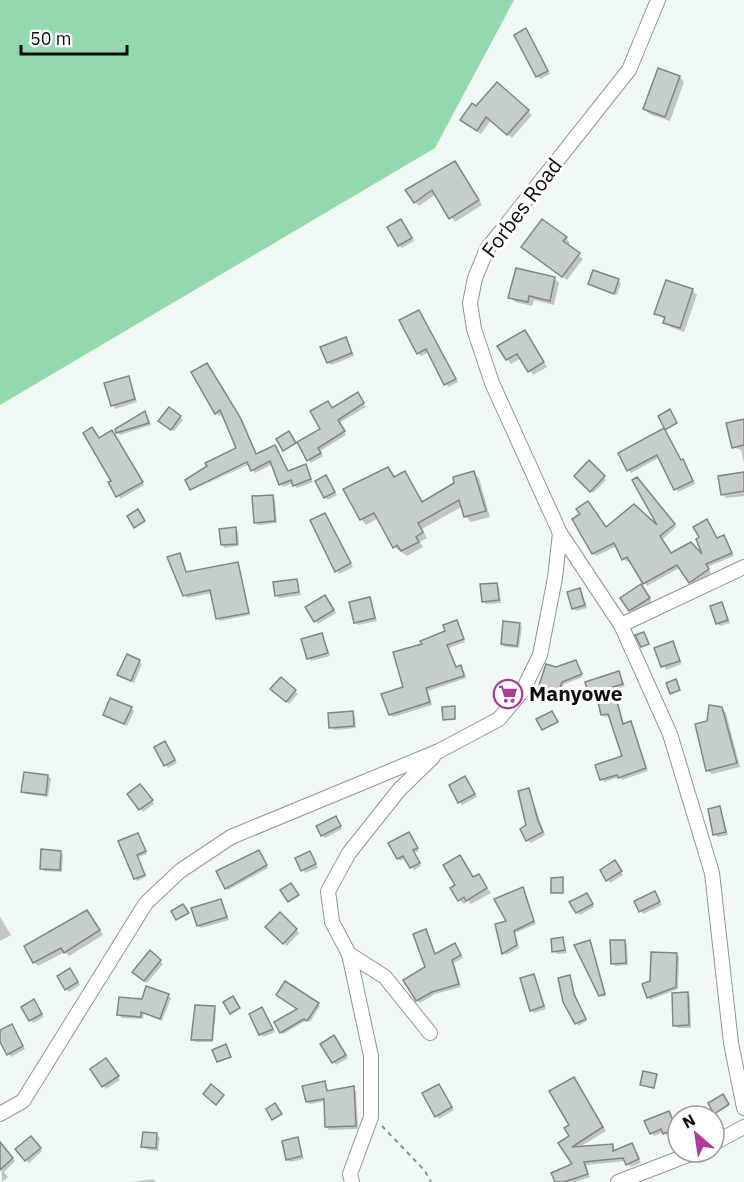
<svg xmlns="http://www.w3.org/2000/svg" width="744" height="1182" font-family="'IBM Plex Sans',sans-serif">
<rect width="100%" height="100%" fill="#f0f9f3"/>
<polygon fill="#94d9ad" points="0,0 514,0 435,148 0,405"/>
<g fill="#0003">
<polygon points="528,33 550,74 540,79 538,76"/>
<polygon points="680,77 684,82 670,121 649,114 645,109"/>
<polygon points="476,108 528,111 532,115 512,138 491,120 481,134 466,124"/>
<polygon points="455,162 482,205 455,222 436,194 419,206 415,202"/>
<polygon points="542,222 566,238 570,243 568,246 583,259 567,280 528,252"/>
<polygon points="403,224 414,241 402,248 399,245"/>
<polygon points="517,269 555,279 559,283 554,305 534,300 532,306 515,302 510,297"/>
<polygon points="594,272 621,283 617,295 590,284"/>
<polygon points="692,290 697,295 684,332 670,327 666,320 656,313"/>
<polygon points="421,315 458,382 448,387 429,352 421,356 418,353"/>
<polygon points="525,332 547,367 533,375 521,358 511,364 507,359"/>
<polygon points="345,338 354,356 331,365 328,362"/>
<polygon points="210,368 243,421 257,455 277,449 288,473 305,466 313,482 297,488 293,483 283,487 273,464 255,473 250,464 193,490 254,460 238,448 223,413 219,416 216,413"/>
<polygon points="128,378 137,402 115,409 106,384"/>
<polygon points="360,397 366,407 339,423 346,435 320,451 323,456 311,463 309,460 331,405 333,409"/>
<polygon points="145,412 151,425 120,435 118,432"/>
<polygon points="180,417 183,420 174,431 163,423"/>
<polygon points="744,420 744,463 741,450 733,447"/>
<polygon points="666,433 695,484 678,492 660,457 631,473 628,470"/>
<polygon points="114,435 144,485 120,499 99,440"/>
<polygon points="589,463 606,480 593,493 576,476"/>
<polygon points="388,469 396,478 405,473 424,503 473,473 479,478 490,517 471,522 466,517 463,506 422,529 427,538 420,542 423,547 407,556 394,547 378,518 366,525 361,519"/>
<polygon points="744,474 744,496 726,498 722,494"/>
<polygon points="326,477 337,495 328,500 325,497"/>
<polygon points="639,482 676,527 662,540 671,555 706,560 710,524 718,539 724,537 727,540 734,556 707,567 711,573 693,585 681,567 647,586 630,560 627,562 624,559 617,546 596,556 593,553 606,529 661,531"/>
<polygon points="272,496 275,499 277,523 258,525 255,522"/>
<polygon points="325,515 353,567 339,574 312,520"/>
<polygon points="235,529 238,531 239,546 225,548 222,545"/>
<polygon points="179,555 187,573 238,564 250,615 219,621 212,593 187,598 185,595"/>
<polygon points="297,580 301,595 279,598 276,595"/>
<polygon points="496,584 499,587 501,603 486,604 483,601"/>
<polygon points="644,589 652,602 633,613 622,598"/>
<polygon points="580,590 587,608 576,611 573,608"/>
<polygon points="370,599 377,621 358,625 355,623"/>
<polygon points="328,600 336,613 318,624 315,621"/>
<polygon points="722,604 730,623 720,626 717,623"/>
<polygon points="456,621 465,642 449,648 457,668 464,670 466,678 428,691 432,705 393,717 390,715 424,645 447,631"/>
<polygon points="519,624 522,627 519,648 505,647 502,644"/>
<polygon points="322,634 330,656 311,661 309,658"/>
<polygon points="672,643 682,664 666,670 656,649"/>
<polygon points="139,661 142,664 134,683 119,675"/>
<polygon points="576,661 583,677 564,684 561,693 543,687 556,669"/>
<polygon points="618,672 625,686 615,690 624,725 631,723 633,726 648,771 622,780 620,777 604,782 597,766 624,757 610,716 605,717 602,715 598,695 593,697 590,694"/>
<polygon points="281,680 298,694 289,704 273,689"/>
<polygon points="131,708 134,711 127,726 105,715"/>
<polygon points="722,708 726,713 740,767 712,774 707,770 709,722"/>
<polygon points="352,713 355,716 356,728 334,730 331,727"/>
<polygon points="167,746 177,763 168,768 166,765"/>
<polygon points="48,776 51,779 48,797 26,794 23,791"/>
<polygon points="465,778 477,797 462,805 459,802"/>
<polygon points="143,788 154,804 143,812 129,794"/>
<polygon points="529,789 545,835 531,843 528,840"/>
<polygon points="720,807 728,835 718,837 715,835"/>
<polygon points="338,821 342,829 325,838 322,835"/>
<polygon points="138,835 147,854 138,857 146,877 137,881 135,879"/>
<polygon points="411,836 419,851 414,853 421,866 414,870 406,858 400,861 398,858"/>
<polygon points="60,852 63,855 62,872 44,871 41,868"/>
<polygon points="310,853 318,868 305,873 297,859"/>
<polygon points="261,854 268,868 228,890 226,888"/>
<polygon points="459,857 474,878 478,876 491,893 471,904 468,901 464,904 459,900"/>
<polygon points="617,865 623,875 610,883 608,880"/>
<polygon points="522,889 536,924 515,933 519,948 506,955 504,953 508,922"/>
<polygon points="654,892 662,905 643,914 641,911"/>
<polygon points="589,897 594,907 580,915 577,912"/>
<polygon points="221,900 229,920 201,928 198,925"/>
<polygon points="87,911 103,935 69,956 65,952 38,966 34,962"/>
<polygon points="280,914 299,933 287,946 267,927"/>
<polygon points="0,917 11,935 0,941"/>
<polygon points="425,931 436,955 457,948 463,958 454,963 461,987 435,994 420,1003 417,1000 427,968"/>
<polygon points="562,939 567,953 557,954 554,951"/>
<polygon points="624,941 627,944 628,965 615,966 613,963"/>
<polygon points="589,942 606,996 603,997 601,995"/>
<polygon points="150,952 163,964 147,983 137,975"/>
<polygon points="677,954 679,957 678,989 650,1000 648,997 651,982"/>
<polygon points="70,970 80,985 69,992 66,989"/>
<polygon points="534,976 546,1009 534,1013 531,1010"/>
<polygon points="570,977 576,997 587,1021 578,1026"/>
<polygon points="687,994 690,997 691,1028 678,1028 675,1025"/>
<polygon points="168,996 171,998 162,1021 144,1013 143,1019 122,1018 119,1015 143,1000"/>
<polygon points="34,1001 44,1017 33,1023 23,1007"/>
<polygon points="318,1004 320,1006 310,1022 307,1020 283,1034 281,1032 299,1010"/>
<polygon points="214,1008 216,1010 213,1042 195,1042 193,1039"/>
<polygon points="262,1009 275,1032 263,1037 251,1015"/>
<polygon points="14,1029 25,1049 11,1057 0,1039 0,1032"/>
<polygon points="337,1040 348,1058 336,1065 333,1062"/>
<polygon points="109,1063 120,1080 106,1089 92,1069"/>
<polygon points="577,1082 606,1131 578,1148 612,1145 616,1152 632,1145 641,1163 631,1167 626,1161 586,1165 590,1177 576,1182 557,1182 574,1165 560,1143 571,1136"/>
<polygon points="325,1083 329,1092 353,1088 356,1091 358,1129 329,1130 326,1127 325,1101 310,1104 307,1102"/>
<polygon points="441,1088 454,1110 439,1119 424,1094"/>
<polygon points="722,1096 729,1106 716,1114 710,1104"/>
<polygon points="669,1113 678,1131 667,1136 664,1132 654,1136 651,1133"/>
<polygon points="157,1135 160,1138 158,1151 145,1149 143,1146"/>
<polygon points="297,1139 304,1159 290,1162 287,1159"/>
<polygon points="34,1141 42,1151 29,1163 26,1160"/>
<polygon points="0,1144 15,1161 4,1172 8,1177 2,1182"/>
<polygon points="153,1179 156,1182 132,1182"/>
</g>
<g fill="#c6cec9" stroke="#808782" stroke-width="1.5">
<polygon points="526,28 548,71 536,77 514,35"/>
<polygon points="658,68 680,76 665,117 643,109"/>
<polygon points="497,82 529,110 507,135 486,117 477,131 460,120 472,103 476,106"/>
<polygon points="455,161 479,200 449,219 432,190 414,203 405,190"/>
<polygon points="401,219 412,238 398,246 387,227"/>
<polygon points="542,219 567,237 563,241 580,253 562,277 521,247"/>
<polygon points="516,268 555,277 550,301 529,296 528,302 508,298"/>
<polygon points="593,270 619,279 614,294 588,284"/>
<polygon points="666,280 693,289 680,328 663,323 665,317 654,314"/>
<polygon points="419,310 456,379 444,385 426,349 417,354 399,320"/>
<polygon points="525,330 544,362 528,372 517,354 506,360 497,346"/>
<polygon points="346,337 352,353 327,363 320,347"/>
<polygon points="207,363 240,417 256,454 275,445 288,471 306,464 311,479 293,486 291,480 279,485 270,461 251,471 247,462 190,490 185,480 207,466 205,463 236,448 220,410 215,414 191,372"/>
<polygon points="129,376 135,399 111,406 104,383"/>
<polygon points="358,392 364,403 338,420 345,431 318,448 321,453 307,461 297,442 320,429 310,411 328,401 332,408"/>
<polygon points="169,407 181,416 171,430 158,421"/>
<polygon points="670,409 677,423 665,430 658,416"/>
<polygon points="145,411 149,423 116,433 115,429"/>
<polygon points="744,419 744,445 732,448 726,423"/>
<polygon points="92,427 99,438 112,430 143,482 116,497 108,482 111,481 83,433"/>
<polygon points="664,428 681,460 683,459 693,481 674,490 657,455 627,471 618,453"/>
<polygon points="289,431 296,443 283,451 276,439"/>
<polygon points="589,460 605,476 590,492 574,476"/>
<polygon points="388,467 394,477 405,471 422,502 454,483 453,477 474,471 486,511 464,517 459,500 418,523 423,532 416,537 419,542 401,551 397,545 393,548 374,513 360,520 343,489"/>
<polygon points="744,472 744,491 721,495 718,476"/>
<polygon points="326,475 335,492 324,498 315,481"/>
<polygon points="637,477 675,524 660,536 671,553 691,542 702,554 696,539 699,537 693,527 707,519 717,538 724,535 732,553 706,564 709,569 689,583 677,565 643,584 627,557 622,560 614,543 592,554 572,519 580,514 576,509 588,501 606,527 634,504 657,525 632,480"/>
<polygon points="273,495 275,521 254,523 252,496"/>
<polygon points="138,509 145,521 134,528 127,516"/>
<polygon points="325,513 351,563 335,572 310,520"/>
<polygon points="236,527 237,544 221,545 219,529"/>
<polygon points="180,553 186,572 238,562 249,613 216,619 210,590 183,596 167,557"/>
<polygon points="297,579 299,592 275,596 273,582"/>
<polygon points="497,583 499,600 482,602 480,584"/>
<polygon points="641,584 650,598 629,611 620,598"/>
<polygon points="580,588 585,605 572,609 567,592"/>
<polygon points="325,595 334,610 314,622 305,607"/>
<polygon points="370,597 375,618 354,623 349,602"/>
<polygon points="722,602 728,620 716,624 710,606"/>
<polygon points="457,620 464,639 447,645 456,667 461,665 464,676 426,688 430,702 389,715 381,694 403,687 393,652 422,644 420,641 445,631 443,625"/>
<polygon points="503,621 520,623 517,646 501,644"/>
<polygon points="644,632 649,644 641,647 635,635"/>
<polygon points="322,633 328,653 307,659 301,639"/>
<polygon points="673,641 680,661 661,667 654,648"/>
<polygon points="127,654 140,660 131,681 117,675"/>
<polygon points="576,660 582,674 562,682 558,692 539,685 546,664 556,667"/>
<polygon points="619,671 623,684 613,687 623,724 631,721 646,768 618,778 617,775 600,780 595,765 622,756 608,714 601,715 596,693 589,695 585,682"/>
<polygon points="281,677 296,690 286,702 270,689"/>
<polygon points="676,679 680,690 670,694 666,683"/>
<polygon points="110,698 132,707 124,724 103,715"/>
<polygon points="709,705 722,707 737,763 706,771 695,724 707,721"/>
<polygon points="455,706 455,719 443,720 442,707"/>
<polygon points="353,711 354,726 329,728 328,713"/>
<polygon points="552,711 558,722 542,730 536,719"/>
<polygon points="165,741 175,760 164,766 154,747"/>
<polygon points="24,772 48,775 46,795 21,792"/>
<polygon points="465,776 475,794 458,803 449,785"/>
<polygon points="140,784 153,800 139,810 127,794"/>
<polygon points="529,788 538,821 543,832 526,841 520,829 526,825 518,791"/>
<polygon points="720,806 726,832 713,835 708,809"/>
<polygon points="336,816 341,826 321,836 316,826"/>
<polygon points="409,832 418,848 413,850 420,863 410,868 403,856 397,859 388,843"/>
<polygon points="138,833 146,851 137,855 145,875 134,879 118,841"/>
<polygon points="41,849 61,851 60,870 40,869"/>
<polygon points="259,850 267,865 225,889 216,871"/>
<polygon points="310,851 316,864 301,871 295,858"/>
<polygon points="460,855 473,877 479,874 487,888 466,901 464,897 458,901 450,888 455,885 443,865"/>
<polygon points="615,860 622,871 606,881 600,870"/>
<polygon points="563,877 563,893 551,893 551,878"/>
<polygon points="291,883 299,895 288,902 280,890"/>
<polygon points="523,887 534,921 514,931 517,945 502,954 495,924 506,921 494,899"/>
<polygon points="655,891 660,902 639,912 634,901"/>
<polygon points="587,893 593,904 576,913 569,902"/>
<polygon points="221,899 227,917 197,926 191,908"/>
<polygon points="183,904 189,913 176,920 171,911"/>
<polygon points="87,910 100,930 64,953 61,948 33,963 24,946"/>
<polygon points="280,912 297,929 283,944 265,927"/>
<polygon points="426,929 435,954 455,943 461,955 452,960 459,984 432,992 416,1001 403,980 425,967 413,934"/>
<polygon points="563,937 565,950 552,952 551,939"/>
<polygon points="590,940 605,994 599,996 574,945"/>
<polygon points="610,940 625,940 626,963 611,964"/>
<polygon points="150,950 161,960 144,981 132,972"/>
<polygon points="651,952 677,953 676,987 647,998 642,984 650,981"/>
<polygon points="70,968 78,982 65,990 57,976"/>
<polygon points="534,974 544,1006 530,1011 520,978"/>
<polygon points="570,975 574,994 586,1019 575,1024 563,1002 558,978"/>
<polygon points="285,981 319,1003 307,1021 304,1019 280,1033 274,1022 297,1009 276,995"/>
<polygon points="146,986 169,994 160,1019 141,1012 141,1017 117,1015 119,997 142,999"/>
<polygon points="688,992 689,1025 673,1026 672,993"/>
<polygon points="233,996 240,1008 230,1014 223,1002"/>
<polygon points="34,999 42,1014 29,1021 21,1007"/>
<polygon points="195,1005 215,1006 212,1040 191,1040"/>
<polygon points="262,1007 273,1029 259,1035 249,1014"/>
<polygon points="12,1024 23,1046 7,1055 0,1042 0,1030"/>
<polygon points="334,1035 346,1055 332,1063 320,1044"/>
<polygon points="226,1044 231,1057 217,1062 212,1050"/>
<polygon points="106,1058 119,1076 102,1087 90,1069"/>
<polygon points="643,1071 657,1074 654,1088 640,1085"/>
<polygon points="574,1077 603,1127 572,1147 613,1144 613,1151 632,1143 639,1159 626,1165 623,1158 584,1162 588,1174 564,1182 555,1182 551,1173 572,1164 558,1143 569,1136 564,1128 569,1125 549,1091"/>
<polygon points="325,1081 327,1091 354,1086 356,1126 325,1127 324,1099 306,1102 302,1086"/>
<polygon points="211,1084 224,1095 216,1105 203,1094"/>
<polygon points="439,1084 452,1107 435,1117 422,1093"/>
<polygon points="723,1094 729,1104 714,1114 708,1103"/>
<polygon points="275,1103 282,1114 272,1120 266,1109"/>
<polygon points="669,1111 676,1128 663,1134 661,1129 650,1134 644,1121"/>
<polygon points="143,1132 157,1133 156,1148 141,1147"/>
<polygon points="31,1136 41,1148 25,1161 15,1149"/>
<polygon points="298,1137 302,1156 286,1160 282,1141"/>
<polygon points="0,1142 13,1158 0,1170"/>
</g>
<g fill="none" stroke-linecap="round" stroke-linejoin="round">
<g stroke="#909893" stroke-width="16">
<g id="street">
<polyline points="658,0 629,70 487,249 475,278 470,303 474,329 492,383 560,533 621,625 670,734 712,873 731,1043 744,1108"/>
<polyline points="621,625 744,567"/>
<polyline points="349,954 371,1056 371,1117 350,1174 352,1182"/>
<polyline points="430,1033 385,977 349,954 332,922 328,891 349,853 399,790 433,757"/>
<polyline points="0,1114 23,1101 146,903 180,871 231,837 439,751 499,719 523,690 540,655 555,578 560,533"/>
<polyline points="714,1143 744,1127"/>
<polyline points="618,1182 696,1152"/>
</g>
</g>
<polyline stroke="#8c918e" stroke-width="2" stroke-dasharray="4.5 4.5" stroke-linecap="butt" points="382,1126 425,1171 431,1182"/>
<use href="#street" stroke="#fff" stroke-width="14"/>
</g>
<defs>
<g id="supermarket-ring" transform="scale(1.5)"><circle r="9.5" fill="#fff" stroke="#ad3c98" stroke-width="1.5"/><path d="M-6-5.5h2.5l.6 2H6L4.5 2H-2.5L-4.4-4H-6ZM-1.5 3.2a1.3 1.3 0 1 0 .1 0ZM3 3.2a1.3 1.3 0 1 0 .1 0Z" fill="#ad3c98"/></g>
</defs>
<g fill-rule="evenodd">
<use href="#supermarket-ring" x="508" y="694"/>
</g>
<g text-anchor="middle" stroke-width="6" stroke-linejoin="round" paint-order="stroke">
<g font-size="21" fill="#0b0d0c" stroke="#fff">
<text transform="translate(522 208) rotate(-53)" y="7">Forbes Road</text>
</g>
<g font-size="21" font-weight="bold" fill="#0b0d0c" stroke="#fff" text-anchor="start">
<text x="529" y="701">Manyowe</text>
</g>
</g>
<g transform="translate(696 1134) rotate(331)"><circle r="28" fill="#ffffff" stroke="#9d9e9e" stroke-width="1.5"/>
<path d="M0-4.5L10 22L0 15L-10 22Z" fill="#ad3c98"/>
<text y="-9" font-size="16" font-weight="bold" text-anchor="middle" fill="#0b0d0c">N</text>
</g>
<path d="M21 45v9h106v-9" fill="none" stroke="#0b0d0c" stroke-width="3"/>
<text x="30" y="45" font-size="18" fill="#0b0d0c" stroke="#ffffff" stroke-width="4.5" paint-order="stroke">50 m</text>
</svg>
